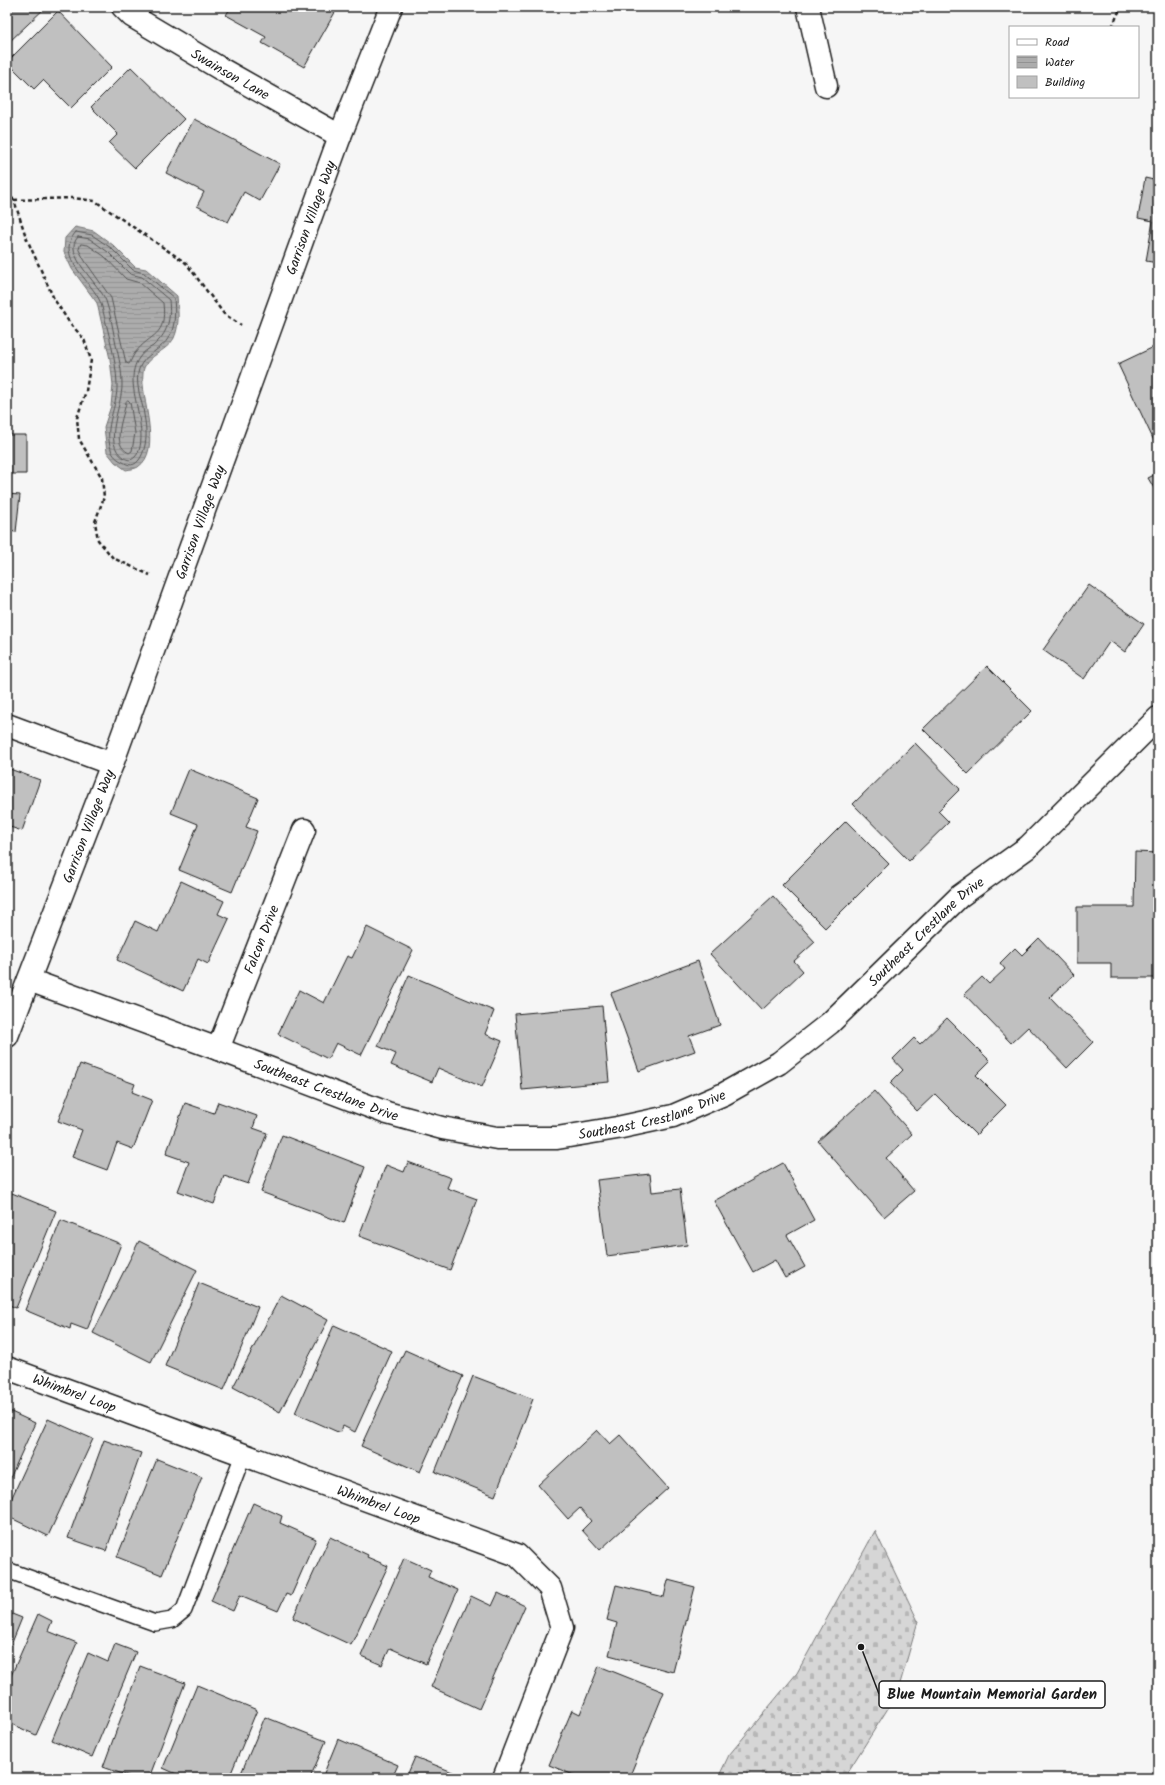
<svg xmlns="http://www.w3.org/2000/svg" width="1165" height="1785" font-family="Kalam,sans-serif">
<defs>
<pattern id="cemetery-stones" width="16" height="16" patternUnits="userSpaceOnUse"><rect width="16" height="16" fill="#d6d6d6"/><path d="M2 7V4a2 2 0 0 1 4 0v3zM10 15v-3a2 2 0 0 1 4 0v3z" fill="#b7b7b7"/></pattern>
<pattern id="water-rules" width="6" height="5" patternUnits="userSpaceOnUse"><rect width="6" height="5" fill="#acacac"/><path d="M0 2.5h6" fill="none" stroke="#939393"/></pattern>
</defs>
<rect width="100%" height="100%" fill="#f6f6f6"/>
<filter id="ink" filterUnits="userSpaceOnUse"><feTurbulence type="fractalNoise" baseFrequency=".025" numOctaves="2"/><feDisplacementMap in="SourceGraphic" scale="8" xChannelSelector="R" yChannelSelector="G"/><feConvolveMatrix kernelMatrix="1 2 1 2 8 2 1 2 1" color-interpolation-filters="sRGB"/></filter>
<g filter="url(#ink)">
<polygon fill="url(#cemetery-stones)" stroke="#797979" points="875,1531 918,1621 897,1694 844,1778 718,1778 729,1755 797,1673"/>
<path fill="url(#water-rules)" stroke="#727272" d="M 75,227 L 94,231 L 113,245 L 135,267 L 146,269 L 177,296 C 178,309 180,325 174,338 C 167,352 144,356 143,373 C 140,398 163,450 138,467 C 135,469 130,469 126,470 L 115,462 L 107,452 L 104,427 L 111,406 L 113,385 L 110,359 L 97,303 L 72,269 L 64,252 L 65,238 Z"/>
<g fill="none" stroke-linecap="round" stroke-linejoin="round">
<g stroke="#565656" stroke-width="1">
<path d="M 76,232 L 92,235 L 111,248 L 133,270 L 144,273 L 174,298 C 175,310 176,326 169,337 C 162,350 144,354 139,369 C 135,382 140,396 143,408 C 144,416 146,424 146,432 C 147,445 140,474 123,462 C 118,460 112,455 111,449 C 103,426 118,407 117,384 C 116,358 108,332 102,307 C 96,282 52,258 76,232 Z"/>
<path d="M 78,237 L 90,239 L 108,252 L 130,274 L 142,277 L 169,300 C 171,320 168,333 153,346 C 148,349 142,353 139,358 C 130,371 133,387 136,402 C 139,416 146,446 135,457 C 131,461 128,460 124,458 C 101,443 123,405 122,384 C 122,371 119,358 116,345 C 113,331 111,315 106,301 C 100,284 61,254 78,237 Z"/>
<path d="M 81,244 L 88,245 L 104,256 L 126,279 L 140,283 L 163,303 C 167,338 151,332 135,353 C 132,357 131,361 129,364 L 126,363 L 111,298 L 85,261 L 79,250 Z"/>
<path d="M 128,400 L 130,402 L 135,433 L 132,451 L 129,453 C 110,444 124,417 126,402 Z"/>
</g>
</g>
<g fill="#c0c0c0" stroke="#1c1c1c">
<polygon points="7,7 46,7 9,42 7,40"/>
<polygon points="231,7 338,7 304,67 262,43 266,37 226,15"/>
<polygon points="58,11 112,67 71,108 43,80 34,89 7,62"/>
<polygon points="131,67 184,119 135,168 109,143 118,134 91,107"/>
<polygon points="194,119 280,164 260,201 244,192 228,222 197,206 204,192 166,173"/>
<polygon points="1145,178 1158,181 1158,263 1146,261 1153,221 1138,218"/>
<polygon points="1158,345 1158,439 1154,441 1118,364"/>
<polygon points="7,396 10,396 10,435 26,435 26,474 7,474"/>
<polygon points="1158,473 1158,495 1148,478"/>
<polygon points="7,494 20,495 16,532 7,531"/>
<polygon points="1089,585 1144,624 1125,652 1110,641 1084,679 1043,650"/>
<polygon points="987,666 1032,711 968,774 923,729"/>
<polygon points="915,743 960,789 938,811 949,822 909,861 853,804"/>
<polygon points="7,768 40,780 22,831 7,826"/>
<polygon points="189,769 258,798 246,827 257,831 232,892 179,870 198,824 171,813"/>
<polygon points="846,821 889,864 825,928 782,885"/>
<polygon points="1135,852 1158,853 1158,978 1111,978 1111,963 1077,963 1077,907 1134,907"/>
<polygon points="181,881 224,901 218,914 229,919 208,964 198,959 183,991 117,960 135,921 158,932"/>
<polygon points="773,896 815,942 794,961 803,971 762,1010 710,954"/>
<polygon points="367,927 413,950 361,1055 336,1043 328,1059 278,1034 299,990 324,1003 347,956 352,958"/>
<polygon points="1039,938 1074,975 1050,997 1093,1042 1067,1068 1028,1027 1011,1043 964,994 982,977 989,984 1005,969 1000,963 1015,948 1022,955"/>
<polygon points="698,961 720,1025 689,1036 695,1051 639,1071 611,993"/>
<polygon points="409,975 494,1011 485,1034 502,1041 482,1087 438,1068 432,1082 391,1065 396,1054 378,1046"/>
<polygon points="602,1006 609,1082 522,1090 515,1014"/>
<polygon points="947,1018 990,1061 976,1075 1006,1105 976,1135 935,1094 917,1111 890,1083 903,1070 893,1059 914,1038 920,1044"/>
<polygon points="80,1064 135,1084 132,1092 152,1100 133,1149 117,1143 107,1170 72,1157 82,1130 58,1121"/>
<polygon points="874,1091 912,1134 886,1158 914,1191 884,1217 818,1141"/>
<polygon points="218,1102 257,1116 253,1128 267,1133 248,1184 224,1176 214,1204 178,1191 189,1162 166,1154 185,1103 214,1113"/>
<polygon points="282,1135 365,1167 344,1223 261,1192"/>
<polygon points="408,1162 451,1178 447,1188 477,1199 450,1270 359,1236 386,1165 404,1172"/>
<polygon points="783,1163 814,1220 787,1235 805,1267 785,1278 775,1260 753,1272 714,1201"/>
<polygon points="650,1174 652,1192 680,1189 687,1245 607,1256 597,1180"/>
<polygon points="7,1191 56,1211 16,1308 7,1304"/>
<polygon points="61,1220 121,1244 87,1330 71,1324 70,1329 25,1310"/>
<polygon points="139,1241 197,1270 151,1362 93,1333"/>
<polygon points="199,1283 258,1307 224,1390 165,1366"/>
<polygon points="281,1295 328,1320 280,1412 233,1387"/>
<polygon points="334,1325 392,1351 355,1432 343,1426 340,1433 295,1413"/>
<polygon points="405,1350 463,1376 420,1472 361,1446"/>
<polygon points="473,1376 533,1399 495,1496 435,1472"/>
<polygon points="7,1410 35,1423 7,1485"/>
<polygon points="48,1419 93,1439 48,1536 7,1516 7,1508"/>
<polygon points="597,1430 610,1444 620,1435 668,1488 600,1550 582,1530 591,1521 580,1508 568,1519 538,1485"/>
<polygon points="104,1440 141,1453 106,1551 68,1538"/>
<polygon points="157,1459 202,1477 162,1575 117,1557"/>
<polygon points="253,1503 282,1516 280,1523 316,1539 291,1596 286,1594 278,1611 240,1595 233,1611 211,1601"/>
<polygon points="330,1537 368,1555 367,1557 388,1566 351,1645 293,1618"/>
<polygon points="404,1558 431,1570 428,1577 458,1590 426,1664 390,1648 382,1665 361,1656"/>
<polygon points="668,1580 695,1587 673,1672 609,1655 617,1623 607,1620 616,1585 664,1597"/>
<polygon points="498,1593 525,1606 479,1709 431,1687 471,1596 492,1606"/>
<polygon points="7,1612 22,1618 7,1655"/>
<polygon points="38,1614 52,1621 48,1631 77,1643 36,1735 7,1722 7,1685"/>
<polygon points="115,1644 136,1652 92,1757 52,1740 88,1653 108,1662"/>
<polygon points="140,1666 185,1683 149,1778 134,1778 103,1767"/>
<polygon points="599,1666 664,1692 629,1778 581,1778 549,1765 572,1710 580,1714"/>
<polygon points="197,1685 257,1710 229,1778 180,1778 181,1776 163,1768"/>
<polygon points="265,1717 326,1741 310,1778 239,1778"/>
<polygon points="338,1739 398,1765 392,1778 322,1778"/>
<polygon points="415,1757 465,1777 406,1778"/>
</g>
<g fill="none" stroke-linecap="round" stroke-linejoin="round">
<g stroke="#1c1c1c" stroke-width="18">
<polyline id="service" points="7,1570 155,1623 172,1620 184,1610 243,1455"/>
</g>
<g stroke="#1c1c1c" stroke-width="25">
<g id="minor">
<path id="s1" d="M 123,7 L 132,16 L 221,69 L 340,136"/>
<polyline points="808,7 826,86"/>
<polyline points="7,725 112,764"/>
<path id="s2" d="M 29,980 L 218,1049 L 387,1113 L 442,1128 L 497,1138 L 557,1138 L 617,1128 L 673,1116 L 724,1094 L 779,1063 L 830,1023 L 960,896 L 1028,847 L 1158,718"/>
<path id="s3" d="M 7,1036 L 112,764 L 340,136 L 391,7"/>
<path id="s4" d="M 218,1049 L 304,830"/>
<path id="s5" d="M 7,1368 L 517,1555 L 550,1588 L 562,1628 L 504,1778"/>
</g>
</g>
<g stroke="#1c1c1c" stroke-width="2.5" stroke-dasharray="4 3" stroke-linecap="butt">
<polyline points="1112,27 1121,7"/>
<polyline points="7,193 14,200 26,237 54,299 69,322 84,339 91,360 86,391 77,418 79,439 102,478 104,497 95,522 98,540 113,558 150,575"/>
<polyline points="14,200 73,198 95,201 186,263 224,314 241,325"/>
</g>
<use href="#service" stroke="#fff" stroke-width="15"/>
<use href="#minor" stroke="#fff" stroke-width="22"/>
</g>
</g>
<g text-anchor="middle" stroke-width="3.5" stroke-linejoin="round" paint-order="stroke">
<g font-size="14" fill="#1c1c1c" stroke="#fff">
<text dy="5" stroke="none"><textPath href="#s1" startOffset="127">Swainson Lane</textPath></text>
<text dy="5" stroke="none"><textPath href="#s3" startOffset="873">Garrison Village Way</textPath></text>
<text dy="5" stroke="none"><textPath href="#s3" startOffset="549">Garrison Village Way</textPath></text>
<text dy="5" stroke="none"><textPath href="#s3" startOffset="225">Garrison Village Way</textPath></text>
<text dy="5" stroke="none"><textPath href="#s2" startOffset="989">Southeast Crestlane Drive</textPath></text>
<text dy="5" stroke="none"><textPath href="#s4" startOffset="118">Falcon Drive</textPath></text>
<text dy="5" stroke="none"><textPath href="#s2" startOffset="317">Southeast Crestlane Drive</textPath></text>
<text dy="5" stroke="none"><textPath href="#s2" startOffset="653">Southeast Crestlane Drive</textPath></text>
<text dy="5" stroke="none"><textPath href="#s5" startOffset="72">Whimbrel Loop</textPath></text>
<text dy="5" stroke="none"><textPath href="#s5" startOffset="396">Whimbrel Loop</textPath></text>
</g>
</g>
<path fill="none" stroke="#1c1c1c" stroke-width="1.5" d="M861 1647L879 1694"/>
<circle fill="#1c1c1c" stroke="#fff" stroke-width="1.5" cx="861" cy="1647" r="4"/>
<rect fill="#fff" stroke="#1c1c1c" stroke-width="1.5" x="879" y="1681" width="226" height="27" rx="4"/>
<g font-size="15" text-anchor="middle" font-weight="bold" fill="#1c1c1c">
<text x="992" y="1699">Blue Mountain Memorial Garden</text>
</g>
<rect width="1165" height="1785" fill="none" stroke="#fff" stroke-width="24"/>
<rect x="12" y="12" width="1141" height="1761" fill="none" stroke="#1c1c1c" stroke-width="1.5" filter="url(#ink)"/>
<rect x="1009" y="26" width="130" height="72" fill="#ffffff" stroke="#a4a4a4"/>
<rect x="1017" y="39" width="20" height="6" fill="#ffffff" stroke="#a4a4a4"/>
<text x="1045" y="46" font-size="12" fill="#1c1c1c">Road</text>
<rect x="1017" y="56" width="20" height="12" fill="url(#water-rules)" stroke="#a4a4a4"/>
<text x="1045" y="66" font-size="12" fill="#1c1c1c">Water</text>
<rect x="1017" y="76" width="20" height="12" fill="#c0c0c0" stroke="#a4a4a4"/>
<text x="1045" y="86" font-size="12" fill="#1c1c1c">Building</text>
</svg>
